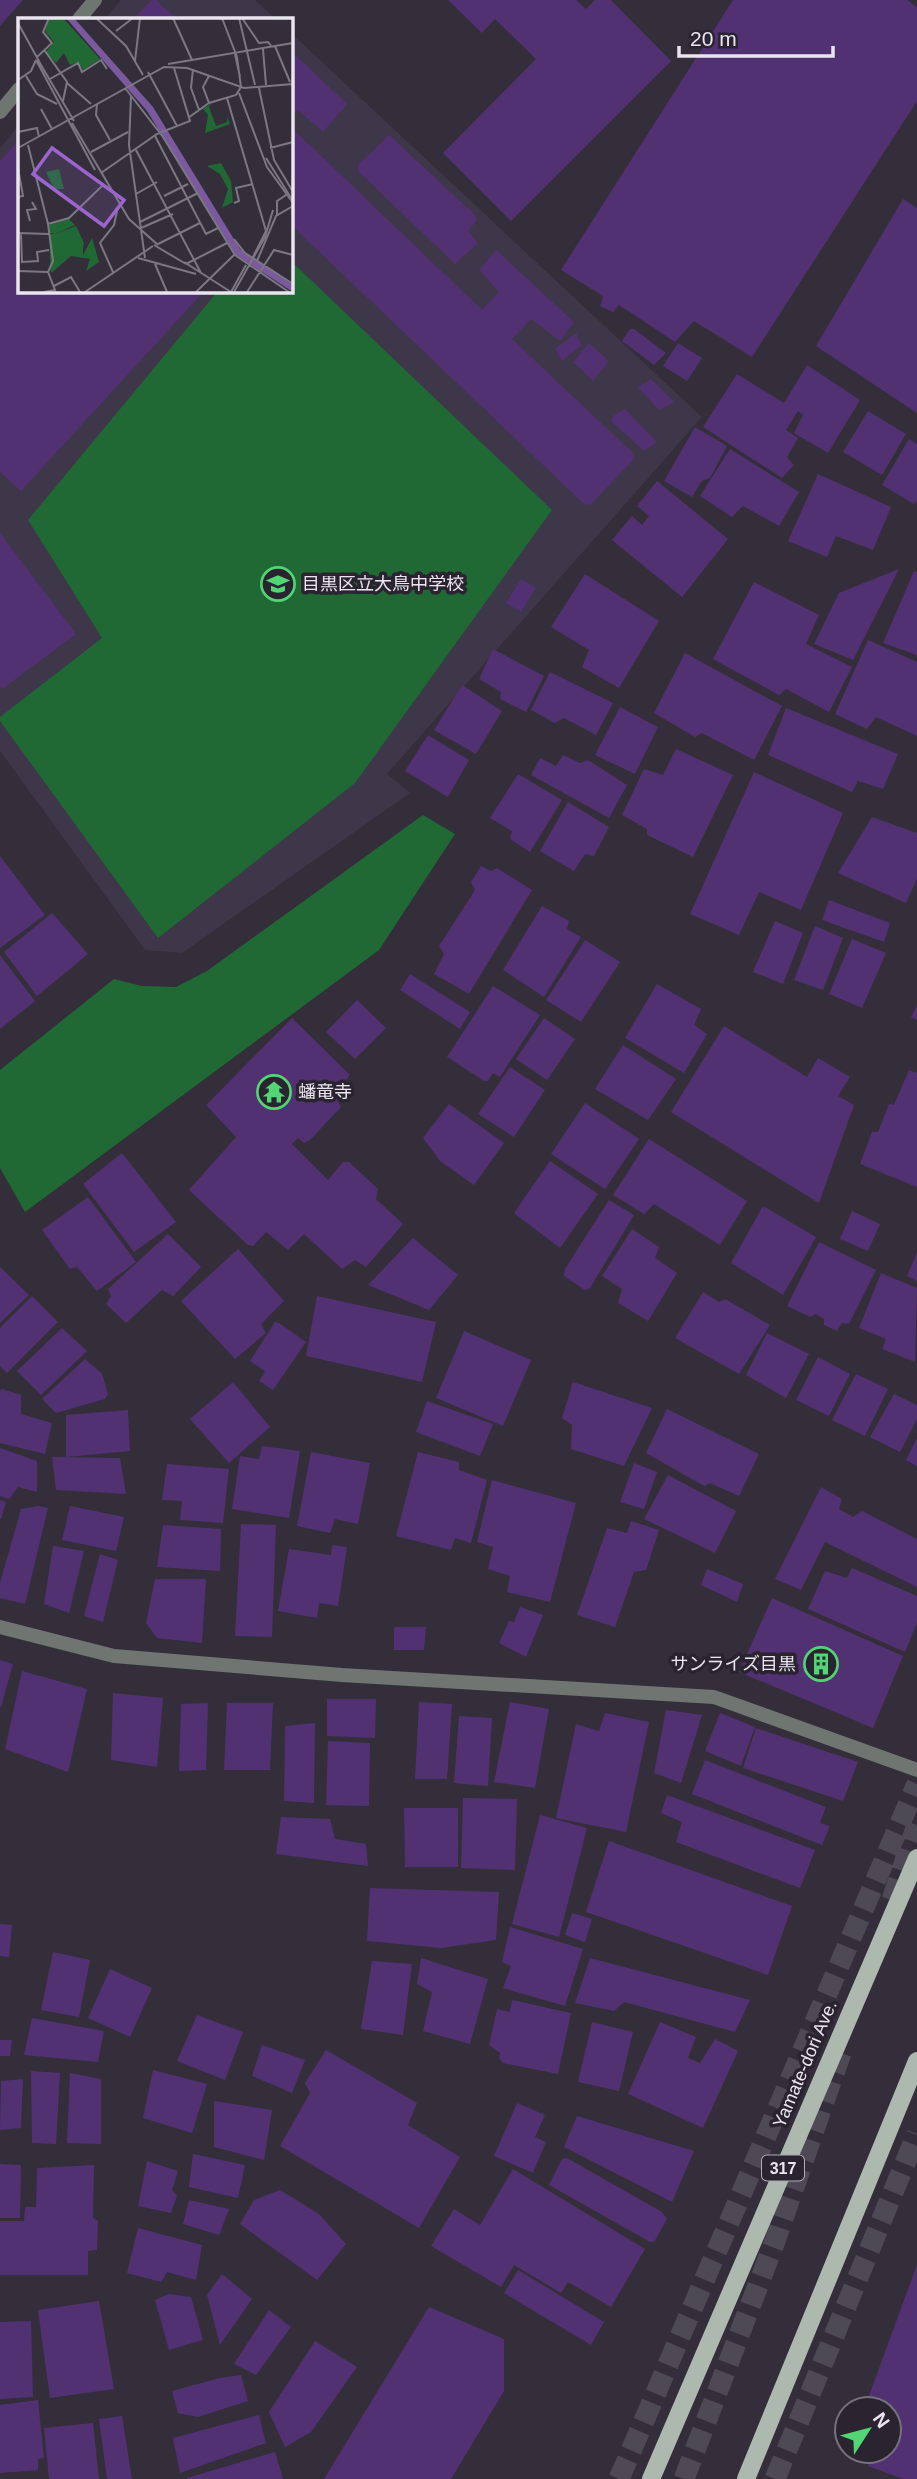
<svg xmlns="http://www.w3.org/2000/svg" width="917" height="2479" font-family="Arial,'Noto Sans JP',sans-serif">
<rect width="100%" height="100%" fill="#332e3a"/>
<g fill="#3e3649">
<polygon points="121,0 255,0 276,19 105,19"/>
<polygon points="291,33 702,417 387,774 410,793 182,953 145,950 0,751 0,148 19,125 19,290 290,290"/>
</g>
<g fill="#206934">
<polygon points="291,261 552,510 355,783 158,938 0,721 0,717 102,638 28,520 218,291 290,290"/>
<polygon points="423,815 455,834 379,950 25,1212 0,1168 0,1070 114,979 142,986 176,987 207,971"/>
</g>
<g fill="#523173">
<polygon points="0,0 23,0 0,26"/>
<polygon points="152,0 156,0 177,19 133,19"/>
<polygon points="448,0 576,0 586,9 595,0 611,0 671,61 511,221 443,153 536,59 495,19 482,33"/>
<polygon points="733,0 907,0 917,7 917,101 752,357 694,321 675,342 619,305 613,312 600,306 603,296 561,270"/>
<polygon points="290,50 347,104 323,132 298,110 290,118"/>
<polygon points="290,126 482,310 499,292 479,270 496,250 574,322 560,341 531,319 512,339 632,452 635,458 591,504 585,505 290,224"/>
<polygon points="389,135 475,215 477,220 468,231 478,243 455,264 358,171 358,165"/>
<polygon points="19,140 19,290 205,290 21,491 0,472 0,161"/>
<polygon points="903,199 917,208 917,413 816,346"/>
<polygon points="630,329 634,329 666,353 654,365 622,341"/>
<polygon points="576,333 582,345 562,361 555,349"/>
<polygon points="589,343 609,361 593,381 573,362"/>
<polygon points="678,343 702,358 687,381 663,366"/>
<polygon points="807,365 860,400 828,453 794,433 803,415 798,411 786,430 798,438 787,457 794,465 782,478 703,427 737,374 784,403"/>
<polygon points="651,379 674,402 659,410 638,387"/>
<polygon points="625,409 657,442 644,451 611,421 613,416"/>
<polygon points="868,411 906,434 882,475 843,452"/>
<polygon points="695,427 727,446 710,478 702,481 692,497 664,481"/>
<polygon points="909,439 917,444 917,501 914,504 882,485"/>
<polygon points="730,449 799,492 779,526 743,506 732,517 700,496"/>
<polygon points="818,474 891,507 873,550 836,536 827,557 788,541"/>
<polygon points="657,481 728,539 682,597 612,540 632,516 642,525 649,516 637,506"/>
<polygon points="0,533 76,634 2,689 0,686"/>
<polygon points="899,569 853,660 814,644 839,593"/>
<polygon points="914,571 917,572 917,655 883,643"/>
<polygon points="585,574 659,621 619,688 582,667 589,650 551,627"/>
<polygon points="521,579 536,588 521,612 506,603"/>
<polygon points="754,582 819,615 806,644 852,667 829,712 786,689 779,695 713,659"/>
<polygon points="868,640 917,662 917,736 876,717 867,729 835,714"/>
<polygon points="493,649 544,676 526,712 500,699 501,692 479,679"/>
<polygon points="685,653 782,706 754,760 702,733 695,737 654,713"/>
<polygon points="550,672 613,703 596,735 564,718 555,723 531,710"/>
<polygon points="462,685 502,711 476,754 434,730"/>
<polygon points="620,707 658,727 635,774 595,755"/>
<polygon points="786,708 898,754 883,789 858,781 852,792 768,755"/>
<polygon points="428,735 469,760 448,797 405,771"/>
<polygon points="676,749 733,775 693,857 647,835 647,829 622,815 644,769 663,775"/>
<polygon points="563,755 580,763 588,760 627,785 609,818 531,775 540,758 556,766"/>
<polygon points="754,772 843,813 801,910 759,892 739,935 690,914"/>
<polygon points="518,774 562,800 530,852 510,839 512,831 490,818"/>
<polygon points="568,802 609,827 594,856 585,854 574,871 540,851"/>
<polygon points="872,817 917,833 917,879 906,903 838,873"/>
<polygon points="0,856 45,915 0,948"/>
<polygon points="481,866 491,871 497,868 532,890 469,994 434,974 444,954 439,946 475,890 471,882"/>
<polygon points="829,900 890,923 884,942 822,920"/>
<polygon points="542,906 569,921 567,929 581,937 544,997 503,970"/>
<polygon points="52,913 88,954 37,996 4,952"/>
<polygon points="775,921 803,933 783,984 753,972"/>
<polygon points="815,926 843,938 823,990 794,980"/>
<polygon points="852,939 886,953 862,1008 829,994"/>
<polygon points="585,940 620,962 581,1022 546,1000"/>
<polygon points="0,955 35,1001 0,1029"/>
<polygon points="410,974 470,1012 460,1029 400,990"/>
<polygon points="657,984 701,1009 694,1025 707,1034 684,1073 625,1038"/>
<polygon points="493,986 540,1015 500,1077 493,1073 488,1081 484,1081 447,1057"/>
<polygon points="357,1000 386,1028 355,1059 326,1032"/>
<polygon points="917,1005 917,1020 911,1017"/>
<polygon points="292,1018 350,1075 334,1094 341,1107 310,1140 304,1143 298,1138 292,1144 328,1180 343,1162 349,1162 378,1189 376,1199 403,1224 366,1267 355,1260 342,1269 304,1234 288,1250 266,1232 253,1246 248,1245 189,1190 236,1137 206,1105"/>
<polygon points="544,1018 575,1039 547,1080 516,1059"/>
<polygon points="724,1026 807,1077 818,1058 850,1077 838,1096 854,1105 819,1203 671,1112"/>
<polygon points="623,1045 676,1079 648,1120 595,1089"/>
<polygon points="510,1067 545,1090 514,1137 478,1114"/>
<polygon points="909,1070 917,1073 917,1187 860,1164 872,1132 878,1132 889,1104 894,1105"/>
<polygon points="585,1103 639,1139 605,1189 551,1154"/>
<polygon points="449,1104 504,1143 474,1185 440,1161 423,1138"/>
<polygon points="649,1139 747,1201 720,1245 654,1204 644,1214 613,1195"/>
<polygon points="122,1153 176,1222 134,1252 83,1184"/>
<polygon points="550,1161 598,1194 560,1248 514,1213"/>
<polygon points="88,1197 136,1262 97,1291 77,1267 70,1269 42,1230"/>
<polygon points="609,1200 634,1215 590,1288 585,1290 564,1276 565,1269"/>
<polygon points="763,1206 816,1237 783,1295 731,1263"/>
<polygon points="852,1211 880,1224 868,1251 840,1239"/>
<polygon points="632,1229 659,1247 655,1258 677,1273 648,1321 618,1303 622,1289 602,1276"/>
<polygon points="168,1234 201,1267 173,1296 162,1290 126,1323 106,1304 111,1296 108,1289"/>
<polygon points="413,1238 458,1275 429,1310 368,1285"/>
<polygon points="819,1242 876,1270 849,1324 842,1323 837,1331 824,1325 824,1319 816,1314 810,1317 787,1306"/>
<polygon points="238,1249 284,1301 261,1324 266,1333 235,1359 181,1301"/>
<polygon points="917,1252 917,1281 907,1276"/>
<polygon points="0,1267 29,1295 0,1323"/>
<polygon points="881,1273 917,1288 915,1362 882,1349 886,1339 859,1328"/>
<polygon points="703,1292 719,1302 725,1299 770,1325 739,1374 675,1338"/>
<polygon points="32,1296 58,1322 7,1373 0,1366 0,1328"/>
<polygon points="317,1296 436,1322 422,1382 306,1356"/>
<polygon points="275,1322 279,1323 306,1342 273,1390 259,1381 265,1371 250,1361"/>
<polygon points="62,1328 87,1351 41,1395 17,1371"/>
<polygon points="464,1331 531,1360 503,1426 436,1398"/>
<polygon points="767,1333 809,1354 786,1398 746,1375"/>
<polygon points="818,1357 850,1374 829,1416 796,1400"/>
<polygon points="85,1359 102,1374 108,1394 105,1399 56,1413 42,1399"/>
<polygon points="856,1374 888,1389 865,1436 832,1420"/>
<polygon points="233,1382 270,1427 229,1463 190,1419"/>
<polygon points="573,1382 652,1408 624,1466 571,1449 572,1425 562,1418"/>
<polygon points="2,1389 21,1395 21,1414 52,1423 45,1454 0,1443 0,1391"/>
<polygon points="894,1394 917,1405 917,1419 900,1452 870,1437"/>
<polygon points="427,1401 493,1424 480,1456 416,1432"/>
<polygon points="667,1409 759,1454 739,1496 710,1483 704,1486 646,1453"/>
<polygon points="128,1410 130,1451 66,1457 66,1415"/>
<polygon points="917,1438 917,1466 906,1460"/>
<polygon points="262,1446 300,1451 289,1518 232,1509 240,1456 259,1459"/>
<polygon points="0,1448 37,1461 37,1492 18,1487 9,1499 0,1496"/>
<polygon points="311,1452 370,1463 358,1524 335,1519 330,1533 297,1526"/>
<polygon points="418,1452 459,1462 459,1470 487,1480 471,1543 455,1538 451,1550 396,1536"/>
<polygon points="52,1457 120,1458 126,1494 56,1490"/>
<polygon points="634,1463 657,1472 644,1509 620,1502"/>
<polygon points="167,1464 229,1469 223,1523 180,1520 182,1501 162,1500"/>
<polygon points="668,1475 736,1511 715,1553 644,1519"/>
<polygon points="492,1480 576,1503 550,1602 507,1592 510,1576 488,1569 493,1547 477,1542"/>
<polygon points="821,1487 842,1499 839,1509 853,1517 862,1511 917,1539 917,1587 825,1542 801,1590 775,1579"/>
<polygon points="0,1500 6,1502 1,1519 0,1519"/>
<polygon points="38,1506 48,1508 25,1604 0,1598 0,1583 21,1509"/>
<polygon points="70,1506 124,1517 116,1551 62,1540"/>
<polygon points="631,1521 659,1530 646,1570 634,1572 615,1627 577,1615 607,1528 627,1533"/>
<polygon points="241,1524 276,1525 272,1637 235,1636"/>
<polygon points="163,1525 221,1529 220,1571 157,1567"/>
<polygon points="332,1545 347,1547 338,1606 319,1603 317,1618 278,1611 289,1549 331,1555"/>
<polygon points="53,1546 84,1551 69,1613 44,1604"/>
<polygon points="100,1554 118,1560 103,1622 84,1616"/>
<polygon points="852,1568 917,1596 917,1623 905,1652 808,1609 825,1571 847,1578"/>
<polygon points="707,1569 743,1584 737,1602 701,1585"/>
<polygon points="155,1579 206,1579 202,1643 157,1638 146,1623"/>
<polygon points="772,1598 903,1656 873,1728 739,1672"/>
<polygon points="520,1607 543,1615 526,1657 499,1643 509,1621 514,1622"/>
<polygon points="394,1627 426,1627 424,1650 394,1650"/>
<polygon points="0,1660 13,1664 1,1707 0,1707"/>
<polygon points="22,1671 87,1689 68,1772 5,1749"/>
<polygon points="113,1693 163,1698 157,1767 111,1760"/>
<polygon points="327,1699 376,1699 375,1738 327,1736"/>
<polygon points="419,1702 452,1704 447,1779 415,1779"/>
<polygon points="510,1702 549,1709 535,1788 494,1782"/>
<polygon points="208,1703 206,1770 179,1771 181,1704"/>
<polygon points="227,1703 273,1703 270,1770 224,1770"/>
<polygon points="666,1710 702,1715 681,1783 654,1773"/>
<polygon points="605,1713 649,1722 626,1832 556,1818 576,1724 599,1731"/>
<polygon points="720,1713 755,1727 741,1766 705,1751"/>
<polygon points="459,1716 492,1718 488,1786 454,1783"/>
<polygon points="315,1723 314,1803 284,1801 285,1726"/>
<polygon points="756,1728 858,1762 843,1801 743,1768"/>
<polygon points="328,1741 370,1743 369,1806 326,1805"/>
<polygon points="705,1760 826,1807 820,1823 830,1826 822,1845 692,1794"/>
<polygon points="667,1795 815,1850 800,1888 676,1842 682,1822 661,1813"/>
<polygon points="463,1798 517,1799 515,1870 461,1868"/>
<polygon points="404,1808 458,1808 458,1867 405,1867"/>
<polygon points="540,1815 587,1828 559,1937 512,1924"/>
<polygon points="281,1817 330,1819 335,1839 366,1844 368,1866 276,1854"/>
<polygon points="609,1841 792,1906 768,1975 586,1912"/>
<polygon points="370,1888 499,1892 496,1940 441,1948 367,1941"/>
<polygon points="572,1913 592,1919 585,1942 565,1935"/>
<polygon points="0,1924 12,1925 9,1957 0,1956"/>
<polygon points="510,1927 583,1949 565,2006 503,1988 511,1966 502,1962"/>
<polygon points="53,1952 90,1960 79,2017 41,2010"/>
<polygon points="421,1958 488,1979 470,2044 423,2031 432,1992 417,1984"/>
<polygon points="590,1958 750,2000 735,2032 624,2002 614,2011 575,2003"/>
<polygon points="372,1961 412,1964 403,2035 361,2029"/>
<polygon points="110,1969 152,1988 130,2037 88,2018"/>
<polygon points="512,2000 571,2013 558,2074 503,2063 499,2058 500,2053 489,2045 497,2009 510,2012"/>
<polygon points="197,2015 243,2032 225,2080 177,2061"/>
<polygon points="32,2018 104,2031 98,2062 24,2055"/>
<polygon points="592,2022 633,2032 619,2091 578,2082"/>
<polygon points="660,2022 696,2037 688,2058 700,2063 715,2039 738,2051 703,2128 628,2094"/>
<polygon points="0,2040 12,2040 10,2056 0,2056"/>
<polygon points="262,2045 305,2060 292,2093 252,2076"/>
<polygon points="326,2050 417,2103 408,2125 460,2157 419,2228 280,2146 310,2093 305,2083"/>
<polygon points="153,2070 207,2084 192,2133 143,2118"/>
<polygon points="31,2071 60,2073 56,2144 32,2143"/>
<polygon points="70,2073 101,2079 101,2144 67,2143"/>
<polygon points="23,2079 21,2128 0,2130 1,2081"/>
<polygon points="214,2101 272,2110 264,2160 214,2147"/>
<polygon points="517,2103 545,2115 535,2137 546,2142 533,2173 494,2156"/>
<polygon points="577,2116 694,2151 672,2202 564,2147"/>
<polygon points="193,2154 245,2165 238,2198 189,2187"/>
<polygon points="567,2158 662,2212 667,2219 654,2242 650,2242 549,2185 562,2159"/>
<polygon points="147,2161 178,2171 172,2190 177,2196 171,2213 138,2206"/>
<polygon points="0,2164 21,2165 20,2218 0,2218"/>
<polygon points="94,2165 93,2218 98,2221 97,2250 88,2251 88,2275 0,2275 0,2221 24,2221 25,2207 36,2207 37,2168"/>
<polygon points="513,2169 645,2249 611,2307 568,2282 561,2293 514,2265 501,2287 431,2246 454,2209 480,2225"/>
<polygon points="280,2190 319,2214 346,2244 317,2280 240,2224 254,2200"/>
<polygon points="189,2200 229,2209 219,2235 183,2224"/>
<polygon points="138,2228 202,2245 196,2280 167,2272 161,2282 127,2273"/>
<polygon points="917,2265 917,2479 903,2479 868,2466 873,2451 889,2451 889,2409 864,2409"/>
<polygon points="518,2270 604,2322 591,2345 504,2293"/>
<polygon points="222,2274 252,2299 220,2345 207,2295"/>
<polygon points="169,2294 191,2297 203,2340 169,2350 155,2300"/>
<polygon points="99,2301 114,2389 50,2398 38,2310"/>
<polygon points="429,2307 504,2339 504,2391 451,2479 324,2479"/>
<polygon points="269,2310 291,2327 256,2375 234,2364"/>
<polygon points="31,2321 33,2397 0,2399 0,2322"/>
<polygon points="315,2341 357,2367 311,2432 285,2447 269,2412"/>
<polygon points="241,2375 248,2401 198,2417 178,2413 172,2391 220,2378"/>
<polygon points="38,2400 44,2458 38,2459 38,2470 0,2473 0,2405"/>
<polygon points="259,2415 266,2443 180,2473 173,2438"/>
<polygon points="122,2416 132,2479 107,2479 99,2419"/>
<polygon points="93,2423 99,2479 49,2479 44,2428"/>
<polygon points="275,2452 283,2479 187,2479 187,2478"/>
</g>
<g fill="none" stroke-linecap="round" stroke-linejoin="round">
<g stroke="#4e4a55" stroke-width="21" stroke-dasharray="21 10" stroke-linecap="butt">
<polyline points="892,1900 917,1825"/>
<polyline points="619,2479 917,1784"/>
<polyline points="684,2479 775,2241 841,2053"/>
<polyline points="775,2479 917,2134"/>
</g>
<polyline stroke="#6f7570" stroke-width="14" points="0,1627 114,1656 342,1675 714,1697 917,1770"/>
<g stroke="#6f7570" stroke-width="14">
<polyline points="79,19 95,0"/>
<polyline points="0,112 19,89"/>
</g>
<g stroke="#adb9ae" stroke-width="18">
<polyline points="651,2479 917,1858"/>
<polyline points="746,2479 917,2061"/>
</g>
</g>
<defs>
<g id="school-ring" transform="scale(1.75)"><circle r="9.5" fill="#292430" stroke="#52d673" stroke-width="1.5"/><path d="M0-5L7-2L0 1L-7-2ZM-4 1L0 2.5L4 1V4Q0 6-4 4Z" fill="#52d673"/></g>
<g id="temple-ring" transform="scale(1.75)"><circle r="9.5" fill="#292430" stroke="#52d673" stroke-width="1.5"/><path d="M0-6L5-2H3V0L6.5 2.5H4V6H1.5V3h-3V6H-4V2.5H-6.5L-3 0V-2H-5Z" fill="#52d673"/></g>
<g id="building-ring" transform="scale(1.75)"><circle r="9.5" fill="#292430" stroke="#52d673" stroke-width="1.5"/><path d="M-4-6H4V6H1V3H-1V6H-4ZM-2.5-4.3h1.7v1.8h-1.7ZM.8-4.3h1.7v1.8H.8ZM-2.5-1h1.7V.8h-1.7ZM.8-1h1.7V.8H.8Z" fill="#52d673"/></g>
</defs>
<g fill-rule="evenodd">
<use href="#school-ring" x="278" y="584"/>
<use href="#temple-ring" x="274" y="1092"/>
<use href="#building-ring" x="821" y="1664"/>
</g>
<g text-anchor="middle" stroke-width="7" stroke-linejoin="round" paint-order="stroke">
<rect fill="#292430" stroke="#b0acb6" stroke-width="2" x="762" y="2155.5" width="42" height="25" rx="5"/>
<g font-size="16" font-weight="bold" fill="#eae6ef">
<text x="783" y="2174">317</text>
</g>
<g font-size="18" fill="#eae6ef" stroke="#292430" text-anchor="start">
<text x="302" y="590">目黒区立大鳥中学校</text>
<text x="298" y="1098">蟠竜寺</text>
<text x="796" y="1670" text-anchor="end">サンライズ目黒</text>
</g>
<g font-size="18" fill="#eae6ef" stroke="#292430">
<text transform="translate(805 2064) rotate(-67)" y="6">Yamate-dori Ave.</text>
</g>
</g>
<g transform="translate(18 18)">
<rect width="275" height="275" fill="#332e3a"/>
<path d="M 32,0 L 45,0 L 82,41 L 65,52 L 60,44 L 52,47 L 46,35 L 38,45 L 28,34 L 36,24 L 27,13 ZM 194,85 L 191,89 L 198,108 L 209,104 L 209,99 L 212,106 L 187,115 L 190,97 L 185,91 ZM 203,145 L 213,163 L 215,184 L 204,190 L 210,171 L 202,156 L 189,148 ZM 41,151 L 46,171 L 36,171 L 28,154 ZM 51,201 L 57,207 L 37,216 L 58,208 L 66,225 L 65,231 L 65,237 L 74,220 L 81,244 L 68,253 L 72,241 L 53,238 L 33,255 L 31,217 L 36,215 L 31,215 L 31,207 Z" fill="#206934"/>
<path d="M 48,0 L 56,0 L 135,89 L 222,231 L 275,267 L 275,274 L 218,237 L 129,93 Z" fill="#7a599f"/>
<path fill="none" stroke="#7c7882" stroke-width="2" d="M 78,0 L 108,28 L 125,57M 155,0 L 174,42M 221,0 L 237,67M 224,0 L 241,25 L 250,24 L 254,29M 0,5 L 22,45M 98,13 L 115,0M 257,28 L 272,64M 245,31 L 248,67M 27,33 L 49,64 L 45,83M 217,36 L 222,59M 19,39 L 34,25 L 25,14 L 31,0M 18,42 L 77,152M 20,42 L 56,103M 117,43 L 122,0M 150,46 L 275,25M 175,51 L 173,70 L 181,92M 130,54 L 159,108M 8,58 L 19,76 L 39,86M 191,58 L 185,69 L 191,85M 32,61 L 60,45 L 64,54 L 83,42 L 89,51M 0,62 L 13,53 L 18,42M 49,65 L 73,86M 107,70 L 145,119 L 217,237 L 271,274M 241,70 L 256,142 L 275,174M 221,75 L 249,149 L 275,185M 113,78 L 111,127 L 127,240M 209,80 L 248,213 L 234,241M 79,86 L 78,97 L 92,122M 23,91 L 34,111M 170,100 L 191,85 L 218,77 L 223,69 L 219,39 L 204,0M 54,105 L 111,201 L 140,227M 0,114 L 19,110 L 21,119M 137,118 L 188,216 L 200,210M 10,127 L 30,206 L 35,243 L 30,254M 0,130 L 146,49 L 169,50 L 226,70 L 275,66M 252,130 L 275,124M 118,132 L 183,255M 73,134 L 110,114M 248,140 L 275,183M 0,150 L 5,178 L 0,179M 83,155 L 139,116 L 172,103 L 156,50M 118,176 L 139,164M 146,178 L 170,166M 216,185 L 221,183 L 218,170 L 235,166M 259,198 L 259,183 L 268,177M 12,203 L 9,192 L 18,191 L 14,184M 122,204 L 180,175M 30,206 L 51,200 L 86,166M 123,210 L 155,196M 0,215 L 31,216M 3,216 L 4,244 L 20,243 L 19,234 L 31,232M 216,221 L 227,235 L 275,266M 140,226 L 182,205M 136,227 L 168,246M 120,240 L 178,256M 239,243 L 258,198 L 275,188M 166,244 L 213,274M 137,246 L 149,274M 168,246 L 209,225M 0,253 L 30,254M 95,254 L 82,225 L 96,207 L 100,189M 36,268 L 53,259 L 62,274M 26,274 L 37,272 L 30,254M 67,274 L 135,228M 178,274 L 216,237M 213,274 L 228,247M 216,274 L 247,219 L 255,192M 229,274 L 256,232 L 275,237"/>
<path fill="#9c64cd" fill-opacity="0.15" stroke="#9c64cd" stroke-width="3.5" d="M 34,130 L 106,182 L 86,208 L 15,156 Z"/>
<rect width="275" height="275" fill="none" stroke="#eae6ef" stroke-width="3.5"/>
</g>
<g transform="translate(868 2430) rotate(54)"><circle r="33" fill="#292430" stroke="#76727c" stroke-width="2"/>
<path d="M0-5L12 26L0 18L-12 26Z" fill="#52d673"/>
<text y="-10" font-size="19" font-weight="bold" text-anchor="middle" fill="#eae6ef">N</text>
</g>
<path d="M679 46v10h154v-10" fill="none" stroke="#eae6ef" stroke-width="3.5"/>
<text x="690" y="46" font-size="21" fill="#eae6ef" stroke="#292430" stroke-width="5" paint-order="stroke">20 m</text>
</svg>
